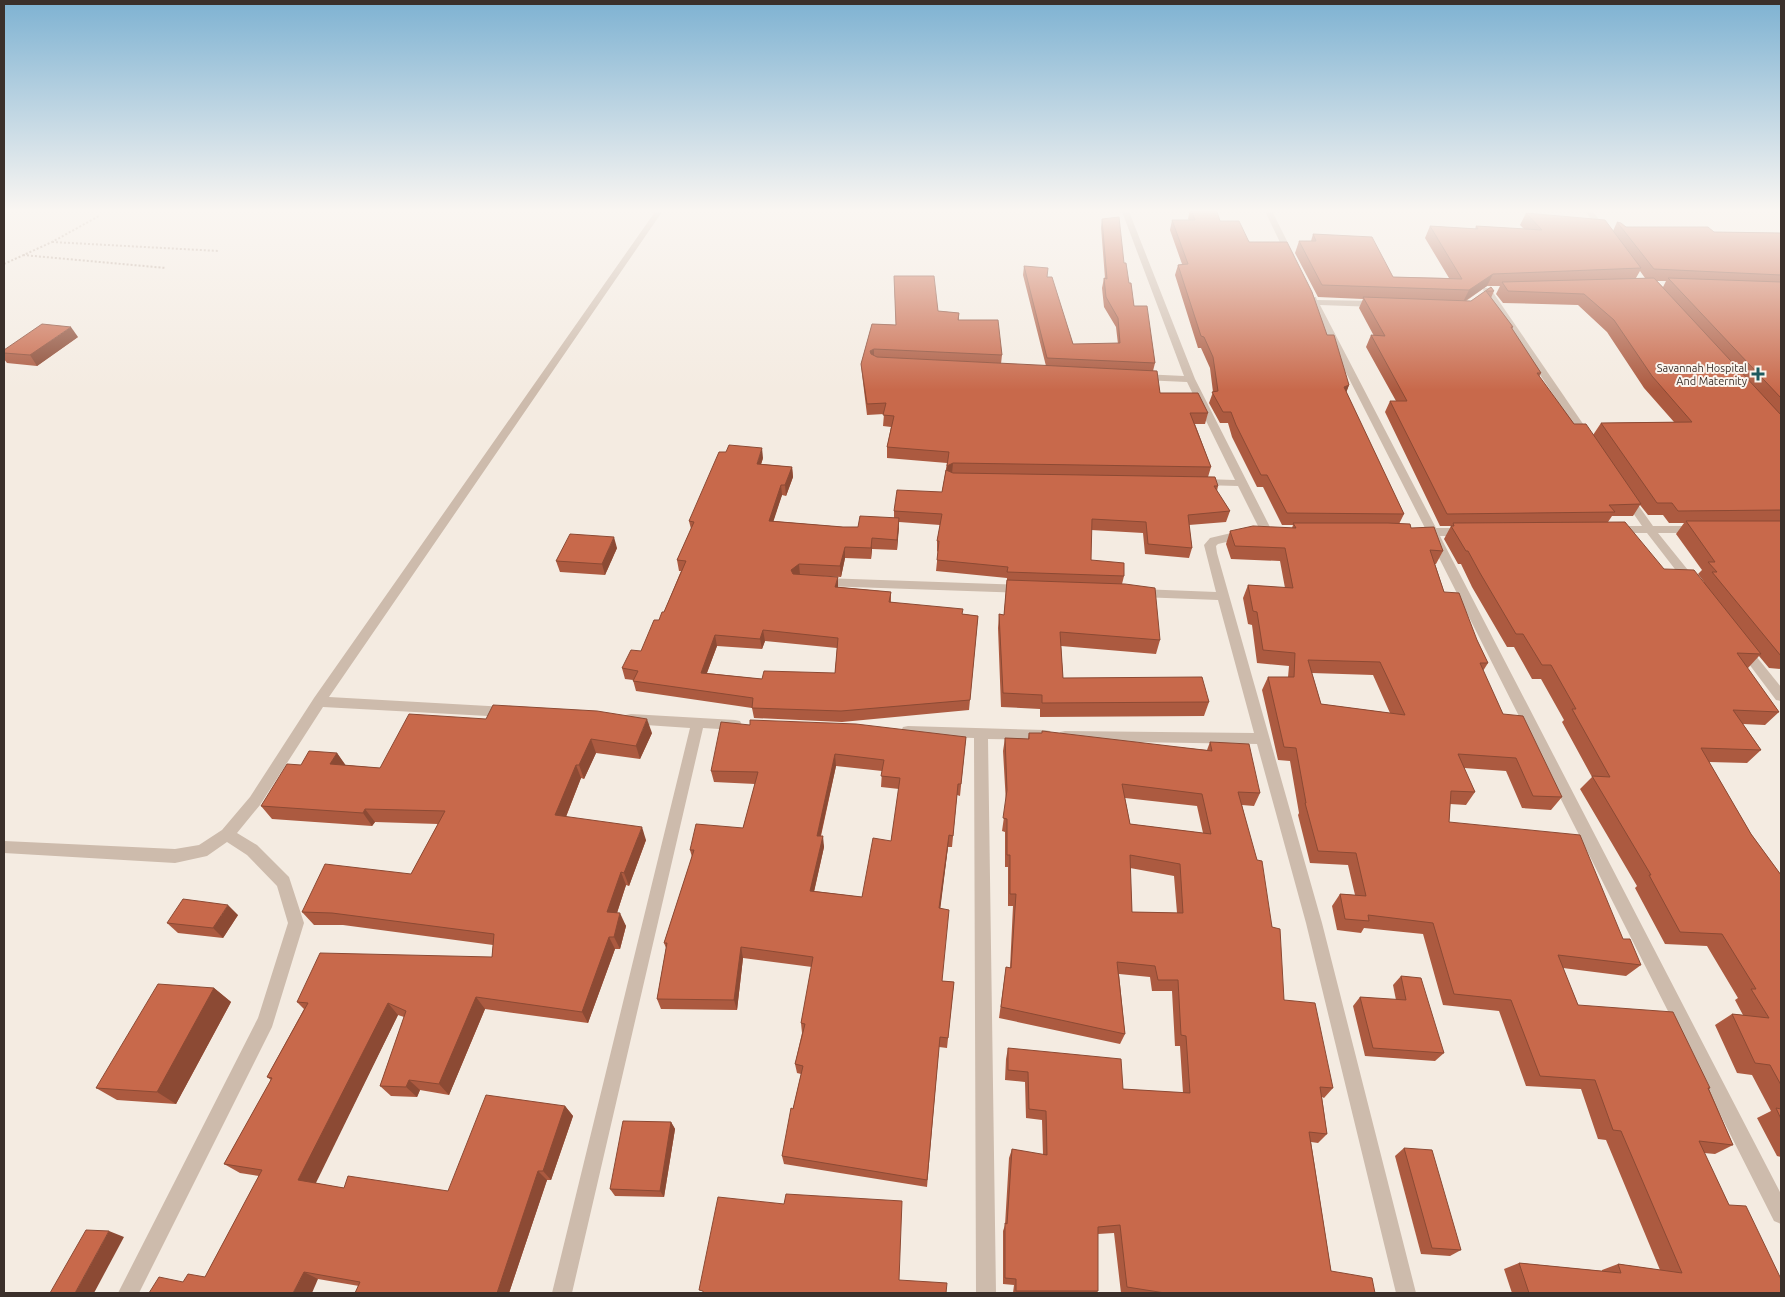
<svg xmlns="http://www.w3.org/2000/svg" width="1785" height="1297" font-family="Ubuntu,sans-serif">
<rect width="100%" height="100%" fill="#f4ebe1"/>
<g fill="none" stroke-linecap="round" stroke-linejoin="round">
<g stroke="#b9a596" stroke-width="2" stroke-dasharray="2 2" stroke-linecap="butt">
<polyline points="52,242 219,251"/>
<polyline points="23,255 166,268"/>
<polyline points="4,264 52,242 99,216"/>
</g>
<g fill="#cdbbac" fill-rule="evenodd">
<polygon points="657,209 664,209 329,697 506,707 511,708 513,712 511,716 506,717 323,707 260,805 237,833 257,845 289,877 304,923 272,1027 139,1293 118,1293 258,1018 288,923 277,886 247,855 227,842 207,856 175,863 4,853 4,841 175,849 199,845 222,830 250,797 314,698"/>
<polygon points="1121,209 1128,209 1195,379 1272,531 1270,534 1262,534 1238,486 1202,485 1197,482 1202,479 1235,480 1187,382 1142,380 1137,377 1142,374 1184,376"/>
<polygon points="1264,209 1271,209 1295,257 1294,259 1287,257"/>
<polygon points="1584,209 1591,209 1609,233 1608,235 1602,235"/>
<polygon points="1484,288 1490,288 1592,437 1591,439 1583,439 1483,290"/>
<polygon points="1310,297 1316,297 1317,300 1376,301 1380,304 1376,307 1320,305 1436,528 1464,528 1470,532 1464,536 1440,536 1781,1194 1781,1224 1774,1221 1428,536 1419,536 1413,532 1415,529 1425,528 1310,302"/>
<polygon points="1627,494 1631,495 1653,526 1700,526 1702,529 1696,533 1658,533 1696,580 1698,583 1696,586 1688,586 1647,533 1612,533 1610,530 1612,527 1616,526 1642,526 1622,497"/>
<polygon points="1244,530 1248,531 1250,534 1248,537 1218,544 1216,546 1217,553 1322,923 1416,1293 1396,1293 1306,923 1257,744 1065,741 1060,740 1058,736 1060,732 1065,731 1254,733 1218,600 1140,597 1134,593 1140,589 1216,592 1204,545 1210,538"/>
<polygon points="823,578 1023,585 1029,589 1023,593 823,586 817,582"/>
<polygon points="1744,644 1748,646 1781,687 1781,701 1776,700 1740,652 1738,649 1740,646"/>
<polygon points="631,714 735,720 740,721 742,725 740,729 735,730 703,728 572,1293 552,1293 690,728 631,724 626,723 624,719 626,715"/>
<polygon points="908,726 1045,730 1050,731 1052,735 1050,739 1045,740 988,739 996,1293 976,1293 974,738 908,736 903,735 901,731 903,727"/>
</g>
</g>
<g fill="#ac5a40" fill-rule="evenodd">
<path d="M 1190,209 L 1220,221 L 1249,242 L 1327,335 L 1349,385 L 1346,392 L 1404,514 L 1399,524 L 1411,528 L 1443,551 L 1436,564 L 1435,564 L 1444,592 L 1477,640 L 1488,663 L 1483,671 L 1503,714 L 1562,797 L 1551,810 L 1522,808 L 1506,771 L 1464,768 L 1475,792 L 1466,805 L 1450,804 L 1449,822 L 1623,939 L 1641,965 L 1626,976 L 1563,968 L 1578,1005 L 1710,1088 L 1709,1089 L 1733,1145 L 1715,1154 L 1704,1153 L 1729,1205 L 1781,1293 L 1512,1293 L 1504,1269 L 1519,1263 L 1602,1271 L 1602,1270 L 1618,1264 L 1660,1270 L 1606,1140 L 1598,1139 L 1581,1089 L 1526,1086 L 1499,1011 L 1443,1005 L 1423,934 L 1364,928 L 1361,933 L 1337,930 L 1332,906 L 1340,894 L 1355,895 L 1348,865 L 1310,863 L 1298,815 L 1299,813 L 1290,761 L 1278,760 L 1262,690 L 1268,677 L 1288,677 L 1289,666 L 1257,663 L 1252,625 L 1248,624 L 1243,598 L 1248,585 L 1285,588 L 1280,561 L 1231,559 L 1226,544 L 1230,531 L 1292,528 L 1293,525 L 1282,525 L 1263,487 L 1257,487 L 1232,437 L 1228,423 L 1220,423 L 1209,403 L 1213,392 L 1210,368 L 1201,348 L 1198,348 L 1175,275 L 1178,265 L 1182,264 L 1170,230 L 1172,220 L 1189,220 L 1188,219 ZM 1312,673 L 1373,675 L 1390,713 L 1321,704 Z"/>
<path d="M 1526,213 L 1613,231 L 1617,222 L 1626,227 L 1714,232 L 1781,233 L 1781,669 L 1769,668 L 1759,656 L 1748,668 L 1747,668 L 1779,712 L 1765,725 L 1743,724 L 1761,750 L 1747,763 L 1709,762 L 1751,834 L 1781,875 L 1781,1157 L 1777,1156 L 1757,1118 L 1771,1111 L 1752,1075 L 1737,1073 L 1715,1025 L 1732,1014 L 1743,1015 L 1735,1000 L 1738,998 L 1707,946 L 1665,944 L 1635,888 L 1637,886 L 1580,789 L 1592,777 L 1562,722 L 1564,720 L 1541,679 L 1532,679 L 1514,647 L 1507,647 L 1472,587 L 1461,564 L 1458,564 L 1444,539 L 1451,526 L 1440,526 L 1385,412 L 1390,401 L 1396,401 L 1366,347 L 1371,335 L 1374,336 L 1359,308 L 1363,299 L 1318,297 L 1295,253 L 1299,241 L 1311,241 L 1313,234 L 1393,277 L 1449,278 L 1425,238 L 1430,226 L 1475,229 L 1476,226 L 1524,229 L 1520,225 ZM 1640,271 L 1645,278 L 1636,278 ZM 1657,281 L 1666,281 L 1663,287 ZM 1487,286 L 1500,286 L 1496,294 L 1503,303 L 1578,305 L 1607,332 L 1644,388 L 1674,422 L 1601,423 L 1593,435 L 1574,424 L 1539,377 L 1541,373 L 1512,329 L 1513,327 L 1491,298 L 1494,291 L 1491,287 L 1471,301 L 1466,301 ZM 1640,505 L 1648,515 L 1663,515 L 1669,523 L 1684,523 L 1676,534 L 1702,570 L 1698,574 L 1704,582 L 1664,569 L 1608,522 L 1612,516 L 1633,516 Z"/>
<path d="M 1102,219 L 1124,263 L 1134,306 L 1155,363 L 1153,371 L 1160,393 L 1208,413 L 1205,424 L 1195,424 L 1211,467 L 1208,477 L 1218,486 L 1217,491 L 1230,511 L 1226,522 L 1189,525 L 1192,548 L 1189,558 L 1145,554 L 1143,533 L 1091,530 L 1091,560 L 1124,576 L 1122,584 L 1160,640 L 1156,654 L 1061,646 L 1063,678 L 1209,702 L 1204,716 L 1040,717 L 1040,709 L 1001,707 L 998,628 L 999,614 L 1004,615 L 1007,578 L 936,571 L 938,552 L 937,551 L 937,541 L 940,525 L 899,522 L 897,550 L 872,549 L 871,559 L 845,558 L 841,577 L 823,576 L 838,587 L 891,592 L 891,602 L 962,614 L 978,616 L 969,710 L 842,722 L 754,718 L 752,708 L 636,691 L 633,680 L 625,679 L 622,668 L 641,651 L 659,620 L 664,612 L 681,571 L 679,571 L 677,560 L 691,529 L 689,521 L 763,458 L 761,464 L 792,467 L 793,477 L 786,496 L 782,495 L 773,521 L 843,527 L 858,527 L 894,518 L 894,511 L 942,492 L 947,463 L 887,458 L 887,447 L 891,427 L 883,426 L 884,414 L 867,415 L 862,374 L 861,364 L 872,324 L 896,325 L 894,276 L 938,311 L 959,313 L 959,320 L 1002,355 L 1001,364 L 1046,366 L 1023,275 L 1024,266 L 1047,277 L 1073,344 L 1118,344 L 1116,327 L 1104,307 L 1102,288 L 1104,278 L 1105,278 L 1101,227 ZM 765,641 L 837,648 L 835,673 L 762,679 L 707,673 L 717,646 L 762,649 Z"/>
<polygon points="78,337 37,366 7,363 4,359 4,350"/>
<polygon points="617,548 605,575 560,572 556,561"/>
<polygon points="486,719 652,733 640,759 596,753 584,779 581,778 566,817 646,840 629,886 626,885 617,913 626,926 620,949 615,949 588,1023 485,1009 449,1095 420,1090 417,1097 391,1096 380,1086 404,1017 398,1015 315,1183 344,1188 448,1191 565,1106 573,1116 551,1180 547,1180 509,1293 355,1293 359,1286 318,1279 183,1282 205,1277 259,1176 240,1173 224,1164 271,1080 267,1077 304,1009 297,1002 492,957 493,945 343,925 314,925 302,912 411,874 438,824 375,822 372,826 272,819 261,806 301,765 337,753 345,765 380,768"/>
<path d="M 750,725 L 966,737 L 960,796 L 957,795 L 952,847 L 948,847 L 940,908 L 942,981 L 954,982 L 947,1048 L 939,1047 L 927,1187 L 784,1164 L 782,1156 L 801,1074 L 797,1073 L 795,1064 L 802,1033 L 801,1023 L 812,967 L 743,958 L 737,1010 L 661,1009 L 657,999 L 666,948 L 664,943 L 692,857 L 690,850 L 743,828 L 755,784 L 714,782 L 711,771 ZM 836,766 L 882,771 L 881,787 L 899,789 L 891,841 L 862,897 L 814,891 L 824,847 L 821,836 Z"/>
<path d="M 1029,733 L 1207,750 L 1210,742 L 1260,793 L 1254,806 L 1242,805 L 1272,927 L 1284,1000 L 1333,1088 L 1324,1098 L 1322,1097 L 1327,1134 L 1318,1143 L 1311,1142 L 1331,1271 L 1375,1293 L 1121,1293 L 1114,1233 L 1098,1234 L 1098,1291 L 1096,1293 L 1013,1293 L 1014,1285 L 1003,1284 L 1003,1231 L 1005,1225 L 1009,1158 L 1012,1149 L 1043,1155 L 1042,1120 L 1026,1118 L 1025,1082 L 1005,1080 L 1006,1059 L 1008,1048 L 1123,1089 L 1183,1093 L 1180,1046 L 1175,1046 L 1172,991 L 1152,991 L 1150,977 L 1119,974 L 1125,1034 L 1120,1044 L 999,1018 L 1006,967 L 1010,968 L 1013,906 L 1008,906 L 1008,867 L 1005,867 L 1005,832 L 1002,831 L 1006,803 L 1003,751 L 1005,738 L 1028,739 ZM 1125,798 L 1197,806 L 1203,833 L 1130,824 ZM 1130,868 L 1174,876 L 1177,913 L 1132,912 Z"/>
<polygon points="238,915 223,938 178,933 167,923"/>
<polygon points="1401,976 1444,1053 1435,1061 1365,1056 1353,1006 1360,997 1396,1000 1393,985"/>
<polygon points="214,988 231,1002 176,1104 117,1100 96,1088"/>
<polygon points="671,1122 675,1129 664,1197 615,1196 610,1189"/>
<polygon points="1404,1148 1461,1250 1450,1256 1421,1254 1395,1156"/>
</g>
<g fill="#8c4a34">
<polygon points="1493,274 1487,286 1463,302 1469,290"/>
<polygon points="71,327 78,337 37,366 30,355"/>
<polygon points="874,349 874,359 871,362 870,351"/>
<polygon points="1349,385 1345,396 1344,387"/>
<polygon points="762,448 763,458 758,474 757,464"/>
<polygon points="953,463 952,474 946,477 947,466"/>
<polygon points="792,467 793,477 786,496 785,485"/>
<polygon points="781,485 782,495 770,532 769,521"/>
<polygon points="899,518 899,528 897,550 897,540"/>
<polygon points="614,537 617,548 605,575 602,564"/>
<polygon points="872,538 872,549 871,559 871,548"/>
<polygon points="845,547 845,558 841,577 840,566"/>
<polygon points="799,564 800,575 792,581 791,570"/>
<polygon points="838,577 838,587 835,587"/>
<polygon points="763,630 765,641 762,649 760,639"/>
<polygon points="715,635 717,646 703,683 701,673"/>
<polygon points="647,719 652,733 640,759 636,746"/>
<polygon points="591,739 596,753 584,779 579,765"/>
<polygon points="337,753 347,767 330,764"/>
<polygon points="835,754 836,766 818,847 817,836"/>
<polygon points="576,765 581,778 561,829 555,815"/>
<polygon points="365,809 375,822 372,826 363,813"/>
<polygon points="642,827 646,840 629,886 624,873"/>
<polygon points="949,835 948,847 939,919 939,908"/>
<polygon points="823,836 824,847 812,901 810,891"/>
<polygon points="621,872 626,885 613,925 607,912"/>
<polygon points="228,905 238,915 223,938 213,928"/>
<polygon points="620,913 626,926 620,949 614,937"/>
<polygon points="609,937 615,949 588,1023 582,1012"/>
<polygon points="741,947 743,958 737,1010 734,1000"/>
<polygon points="214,988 231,1002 176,1104 157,1092"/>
<polygon points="476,997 485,1009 449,1095 439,1084"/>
<polygon points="388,1003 398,1015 313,1189 298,1180"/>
<polygon points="409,1080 420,1090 417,1097 406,1087"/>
<polygon points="565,1106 573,1116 551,1180 543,1171"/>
<polygon points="671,1122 675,1129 664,1197 660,1191"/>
<polygon points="538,1171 547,1180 509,1293 497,1293"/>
<polygon points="109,1231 124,1237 94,1293 75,1293"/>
<polygon points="304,1272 318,1279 312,1293 293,1293"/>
</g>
<g fill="#c8694b" stroke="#8c4a34" fill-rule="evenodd">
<polygon points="1191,209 1216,209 1220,221 1239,221 1249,242 1287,242 1312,292 1327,335 1334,335 1349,385 1344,387 1404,514 1287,513 1267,475 1261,475 1236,425 1231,412 1223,412 1212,392 1218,391 1213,357 1204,337 1201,336 1178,265 1188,264 1172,220 1195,220"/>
<polygon points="1526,213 1605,220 1641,268 1493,274 1469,290 1322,285 1299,241 1316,241 1313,234 1372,237 1393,277 1462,279 1430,226 1478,229 1476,226 1542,230"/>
<polygon points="1119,217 1124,263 1126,263 1129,283 1131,283 1134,306 1147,306 1155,363 1047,358 1024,266 1048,268 1047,277 1052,277 1073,344 1120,343 1118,318 1106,297 1104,278 1107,279 1102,219"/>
<polygon points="1617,222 1621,223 1626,227 1708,227 1714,232 1781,233 1781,275 1654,269"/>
<polygon points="894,276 934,276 938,311 959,313 958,320 998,320 1002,355 874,349 870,351 871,354 877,357 1157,371 1160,393 1198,393 1208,413 1190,413 1211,467 953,463 947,466 949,452 887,447 894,416 883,415 886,403 867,404 861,364 872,324 896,325"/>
<polygon points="1654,278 1781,415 1781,510 1678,511 1672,503 1657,503 1601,423 1692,422 1652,376 1614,320 1584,294 1508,291 1502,282"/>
<polygon points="1668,278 1781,282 1781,398"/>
<polygon points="1491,287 1494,291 1486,291 1513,327 1511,327 1541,373 1537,373 1574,424 1586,424 1641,504 1609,505 1615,512 1447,514 1390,401 1407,401 1371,335 1385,336 1363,297 1471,301"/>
<polygon points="42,324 71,327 30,355 4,353 4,350"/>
<path d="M 729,445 L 762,448 L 757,464 L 792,467 L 785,485 L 781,485 L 769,521 L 843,527 L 858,527 L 860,516 L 899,518 L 897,540 L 872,538 L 871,548 L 845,547 L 840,566 L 799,564 L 791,570 L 793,574 L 838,577 L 835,587 L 891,592 L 889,602 L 963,609 L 962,614 L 978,616 L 970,700 L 841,711 L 752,708 L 753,698 L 633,681 L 638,671 L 622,668 L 631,650 L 641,651 L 654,620 L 659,620 L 662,612 L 664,612 L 686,561 L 677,560 L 694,522 L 689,521 L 719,452 L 726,452 ZM 763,630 L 838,638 L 835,673 L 764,671 L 762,679 L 701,673 L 715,635 L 760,639 Z"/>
<polygon points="946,470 953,473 1215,477 1218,486 1214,486 1230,511 1188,515 1192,548 1148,544 1146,522 1092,519 1091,560 1124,563 1124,576 1007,572 1008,567 937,560 939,541 937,541 942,514 894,511 897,490 942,492"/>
<polygon points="1686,521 1781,521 1781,656 1712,572 1717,572 1708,562 1715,562"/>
<polygon points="1625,522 1664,569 1694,570 1761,654 1737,653 1779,712 1733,710 1761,750 1701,748 1751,834 1781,875 1781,1085 1770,1065 1755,1063 1732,1014 1769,1018 1751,989 1756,989 1722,934 1680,932 1649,875 1651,875 1592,776 1610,777 1572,709 1576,709 1551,665 1542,665 1523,634 1516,634 1480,573 1468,551 1466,551 1451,526 1454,526 1453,523"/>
<path d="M 1293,523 L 1388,523 L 1410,524 L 1411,528 L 1434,527 L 1443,551 L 1430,550 L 1444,592 L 1459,593 L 1477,640 L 1488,663 L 1480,663 L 1503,714 L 1523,716 L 1562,797 L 1533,796 L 1516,758 L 1458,754 L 1475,792 L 1451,791 L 1449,822 L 1580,835 L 1623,939 L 1630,939 L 1641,965 L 1558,955 L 1578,1005 L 1673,1012 L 1710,1088 L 1708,1088 L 1733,1145 L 1699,1141 L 1729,1205 L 1746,1206 L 1781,1279 L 1781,1293 L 1529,1293 L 1519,1263 L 1621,1273 L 1618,1264 L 1682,1273 L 1621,1131 L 1613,1130 L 1595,1080 L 1540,1076 L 1511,1000 L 1454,994 L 1433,923 L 1368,915 L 1369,921 L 1345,919 L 1340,894 L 1366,896 L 1356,853 L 1318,851 L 1305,803 L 1306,803 L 1296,748 L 1284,747 L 1268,677 L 1294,677 L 1295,653 L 1263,650 L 1257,612 L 1253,611 L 1248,585 L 1293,588 L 1285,548 L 1235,546 L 1230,531 L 1253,526 L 1296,528 ZM 1308,660 L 1380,662 L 1405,715 L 1321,704 Z"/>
<polygon points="570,534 614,537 602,564 556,561"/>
<polygon points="1007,580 1125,584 1155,588 1160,640 1060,632 1063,678 1202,677 1209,702 1042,703 1042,695 1003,693 999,614 1004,615"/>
<polygon points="493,705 597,711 647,719 636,746 591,739 579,765 576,765 555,815 642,827 624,873 621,872 607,912 620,913 614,937 609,937 582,1012 476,997 439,1084 409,1080 406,1087 380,1086 406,1011 388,1003 298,1180 344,1188 348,1176 448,1191 486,1095 565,1106 543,1171 538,1171 497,1293 355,1293 360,1282 304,1272 293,1293 149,1293 159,1277 183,1282 188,1274 205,1277 262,1170 224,1164 272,1078 267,1077 308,1003 297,1002 320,953 492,957 494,934 332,913 302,912 325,864 411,874 445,811 365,809 363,813 261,806 287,764 301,765 309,751 337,753 330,764 380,768 409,714 486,719"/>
<path d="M 750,720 L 856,724 L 966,737 L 961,784 L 958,784 L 953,836 L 949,835 L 939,908 L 949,910 L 942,981 L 954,982 L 948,1038 L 940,1037 L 927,1180 L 782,1156 L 791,1108 L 793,1109 L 803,1066 L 795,1064 L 805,1024 L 801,1023 L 813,957 L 741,947 L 734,1000 L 657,999 L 667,943 L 664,943 L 694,850 L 690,850 L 696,824 L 743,828 L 758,772 L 711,771 L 721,722 L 750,725 ZM 835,754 L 884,760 L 881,776 L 900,778 L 891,841 L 873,838 L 862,897 L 810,891 L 823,836 L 817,836 Z"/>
<path d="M 1042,731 L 1212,751 L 1210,742 L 1249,744 L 1260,793 L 1238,792 L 1257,860 L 1262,861 L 1272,927 L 1280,929 L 1284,1000 L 1315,1003 L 1333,1088 L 1320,1087 L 1327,1134 L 1309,1132 L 1331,1271 L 1372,1278 L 1375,1293 L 1165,1293 L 1127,1287 L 1120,1225 L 1098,1227 L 1098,1291 L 1016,1291 L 1016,1279 L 1005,1278 L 1005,1223 L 1007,1224 L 1012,1149 L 1047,1155 L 1046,1111 L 1029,1109 L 1028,1072 L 1008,1070 L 1008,1048 L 1121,1059 L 1123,1089 L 1190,1093 L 1186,1036 L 1181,1035 L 1178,980 L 1158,980 L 1155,966 L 1117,962 L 1125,1034 L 1001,1007 L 1006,967 L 1011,968 L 1016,894 L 1010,894 L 1010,855 L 1007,855 L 1007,819 L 1003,818 L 1007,790 L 1005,738 L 1029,739 L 1029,733 L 1042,733 ZM 1122,784 L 1202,794 L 1211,834 L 1130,824 ZM 1130,855 L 1180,864 L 1183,913 L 1132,912 Z"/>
<polygon points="183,899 228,905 213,928 167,923"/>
<polygon points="1401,976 1421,978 1444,1053 1373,1048 1360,997 1406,1000"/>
<polygon points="158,984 214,988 157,1092 96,1088"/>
<polygon points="1776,1108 1781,1109 1781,1119"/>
<polygon points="623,1121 671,1122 660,1191 610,1189"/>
<polygon points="1404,1148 1432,1150 1461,1250 1432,1248"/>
<polygon points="786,1194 902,1201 899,1280 947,1283 946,1293 703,1293 703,1291 699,1290 718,1197 784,1204"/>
<polygon points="86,1230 109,1231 75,1293 50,1293"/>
</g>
<linearGradient id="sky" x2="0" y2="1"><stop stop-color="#7eb2d2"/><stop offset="0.54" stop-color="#faf6f2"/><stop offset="1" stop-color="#faf6f2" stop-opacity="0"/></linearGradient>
<rect width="1785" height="390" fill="url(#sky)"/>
<path fill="#1f5a5e" stroke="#fbf5ee" stroke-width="2" d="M1755.5 366.5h5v5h5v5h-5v5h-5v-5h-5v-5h5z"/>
<g text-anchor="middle" stroke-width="4" stroke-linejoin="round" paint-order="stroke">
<g font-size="11" fill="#3b302b" stroke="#fbf5ee" text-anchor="end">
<text x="1747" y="372">Savannah Hospital<tspan x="1747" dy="13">And Maternity</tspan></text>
</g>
</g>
<rect width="1785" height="1297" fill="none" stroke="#3b302b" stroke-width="10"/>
</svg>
